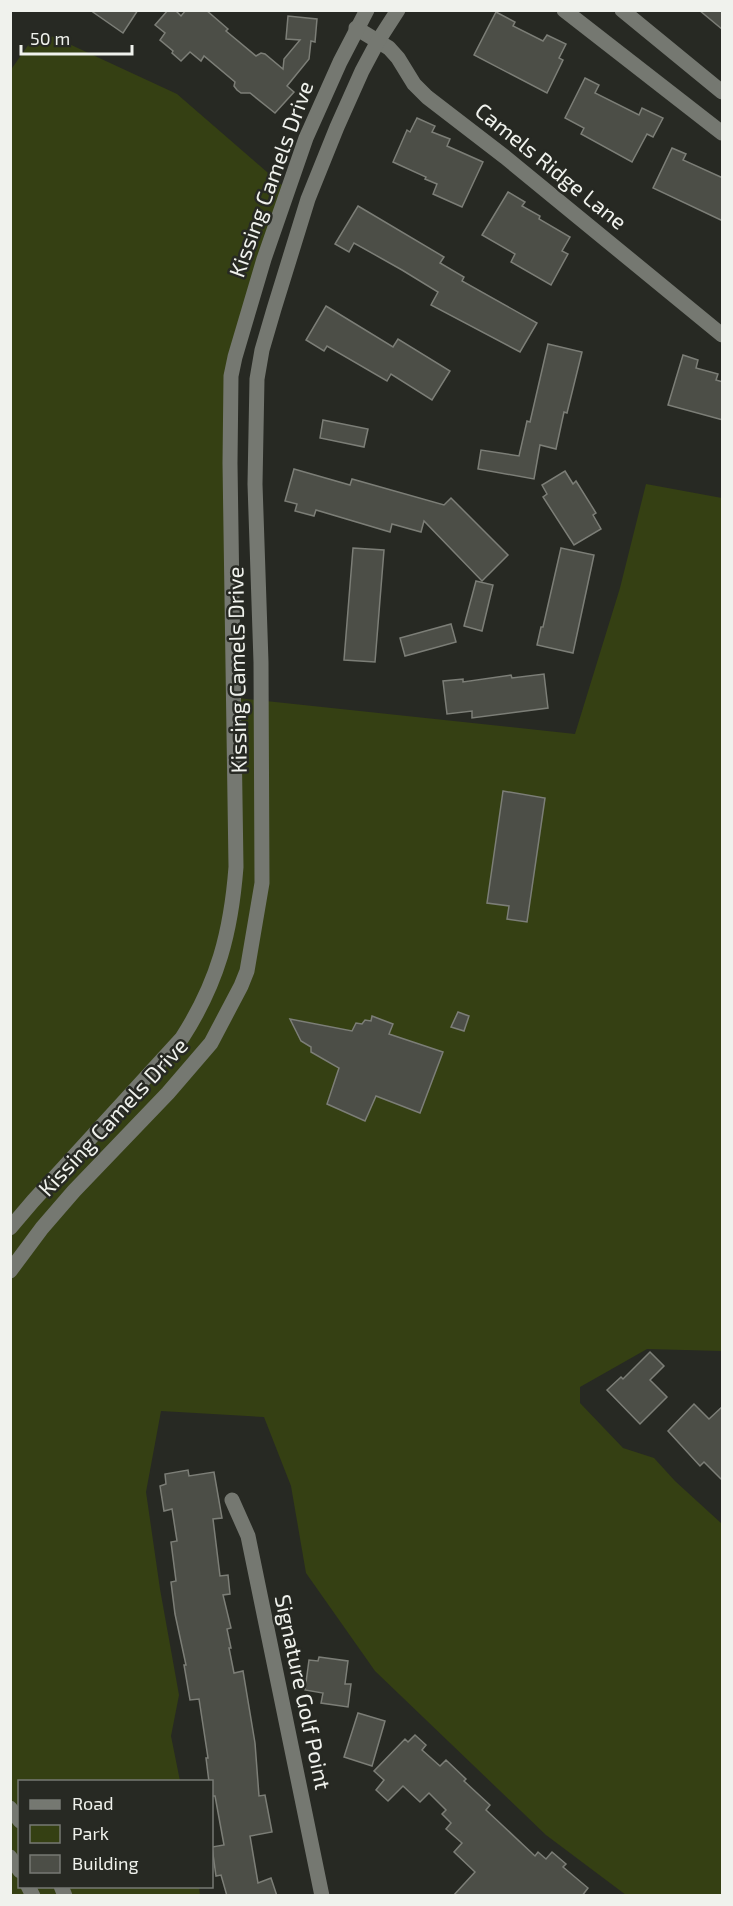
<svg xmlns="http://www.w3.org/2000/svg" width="733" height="1906" font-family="'Exo 2',sans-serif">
<rect width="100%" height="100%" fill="#272923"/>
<polygon fill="#354013" points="36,34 54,37 177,94 282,185 227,364 229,697 575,734 620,588 646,484 722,498 722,1351 647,1349 580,1387 580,1403 623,1448 654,1458 675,1481 722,1524 722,1895 626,1895 546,1835 375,1671 306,1573 291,1486 264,1417 161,1411 146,1492 160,1589 179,1695 171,1736 180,1781 20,1782 20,1886 199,1887 200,1895 11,1896 10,71"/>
<g fill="#4c4e47" stroke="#7c7e77" stroke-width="1.5">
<polygon points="90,10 138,10 123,33"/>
<polygon points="168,10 175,10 181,16 186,10 206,10 228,29 226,31 256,56 261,53 265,54 283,69 284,59 300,40 286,39 288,16 317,19 315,42 311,41 309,59 287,86 294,92 275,113 250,93 241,93 237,90 234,86 235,82 204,56 201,61 190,52 181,61 172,53 173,51 160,40 165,33 155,25"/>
<polygon points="699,10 723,10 723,30"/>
<polygon points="496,12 515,22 513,26 543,41 547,35 566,44 559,58 563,60 547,93 474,55"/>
<polygon points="585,78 599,85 595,93 639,115 642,108 663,118 653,137 647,134 632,162 581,134 584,128 565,118"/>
<polygon points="417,118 435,126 432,132 450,139 447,146 483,162 462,207 433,194 437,184 425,179 426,177 393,162 407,130 410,132"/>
<polygon points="672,148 686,154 683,160 723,178 723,221 653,188"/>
<polygon points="508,192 525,202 522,206 540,216 539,219 570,237 562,251 568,254 551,285 511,262 515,254 482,235"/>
<polygon points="358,206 444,257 440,263 464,277 462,281 537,323 520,352 431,305 438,292 402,270 354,243 349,252 335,244"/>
<polygon points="326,306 393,347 398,339 450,371 432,400 391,374 387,381 327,346 324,351 306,340"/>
<polygon points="548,344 582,352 567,413 564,412 556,449 540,445 534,479 478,469 481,450 519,456 527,421 530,422"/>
<polygon points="683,355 698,360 696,368 718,374 716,380 723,382 723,420 668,405"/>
<polygon points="323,420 368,429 364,447 320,438"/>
<polygon points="294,469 350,485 352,479 444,505 451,498 508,555 482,581 424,521 421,532 392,524 390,532 316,510 314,516 295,511 297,504 285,501"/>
<polygon points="565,471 573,484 576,481 596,513 593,515 601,529 574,545 543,497 547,494 542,485"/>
<polygon points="353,548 384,550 375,662 344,660"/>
<polygon points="561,548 594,555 573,653 537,645 541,627 543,627"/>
<polygon points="476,581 493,585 482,631 464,626"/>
<polygon points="451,624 456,642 405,656 400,638"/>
<polygon points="544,674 548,708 472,718 472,711 447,714 443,681 463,679 463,682 511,675 512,678"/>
<polygon points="503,791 545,798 527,922 507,919 509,906 487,903"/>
<polygon points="458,1012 469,1016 464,1031 451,1027"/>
<polygon points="372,1016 393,1024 389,1034 443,1052 420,1113 376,1096 365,1121 327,1104 339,1068 311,1052 311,1047 301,1041 290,1019 352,1031 356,1023 362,1024 365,1020 371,1021"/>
<polygon points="650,1352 664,1366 650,1380 667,1397 640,1424 607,1390 621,1377 623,1379"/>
<polygon points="694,1404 709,1419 723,1406 723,1481 704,1462 700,1466 668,1431"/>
<polygon points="188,1470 189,1476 214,1472 222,1518 213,1519 220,1576 228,1575 230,1594 223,1595 231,1628 227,1629 231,1648 229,1648 234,1673 243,1671 255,1743 259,1796 265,1795 272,1832 250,1836 258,1883 271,1878 277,1896 227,1896 221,1875 216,1876 212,1847 224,1845 215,1796 212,1796 212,1782 209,1782 206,1758 208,1758 199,1699 190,1700 184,1665 186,1665 175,1614 171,1582 176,1581 171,1542 177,1541 172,1509 164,1511 160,1486 166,1484 165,1474"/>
<polygon points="319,1657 348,1661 345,1684 351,1684 348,1707 321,1703 323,1693 305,1690 309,1660 318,1661"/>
<polygon points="358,1713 385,1721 372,1766 344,1757"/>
<polygon points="415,1735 426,1745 422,1750 440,1766 446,1760 466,1779 464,1781 490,1805 486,1810 535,1856 538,1852 546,1859 552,1852 566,1864 563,1867 588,1888 582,1896 453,1896 475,1872 454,1852 462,1843 446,1829 451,1823 442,1814 446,1810 429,1793 420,1802 403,1786 388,1801 376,1790 384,1780 374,1771 405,1739 408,1742"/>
</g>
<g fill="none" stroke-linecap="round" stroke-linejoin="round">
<g stroke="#757871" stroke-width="15">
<polyline points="564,10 722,133"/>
<polyline points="622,10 722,92"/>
<polyline points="356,28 389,48 398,58 414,84 427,97 505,157 722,335"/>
<path d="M 10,1228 L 33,1201 L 182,1038 C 218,982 231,932 236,867 L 230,463 L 231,376 L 235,357 L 264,259 L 306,138 L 340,62 L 367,10"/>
<polyline points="10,1271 42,1228 74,1191 168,1093 211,1043 241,986 247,971 262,883 261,662 255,484 257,379 262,350 274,309 308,199 337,127 362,71 378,41 398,10"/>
<polyline points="232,1500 248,1536 322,1896"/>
<polyline points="10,1808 20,1821"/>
<polyline points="10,1857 20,1871"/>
<polyline points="28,1886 33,1896"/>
<polyline points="61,1886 65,1896"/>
</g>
</g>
<g text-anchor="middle" stroke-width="5" stroke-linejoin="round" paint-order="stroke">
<g font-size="22" fill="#f0f2ed" stroke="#272923">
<text transform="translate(551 166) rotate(39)" y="8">Camels Ridge Lane</text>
<text transform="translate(271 179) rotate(-70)" y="8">Kissing Camels Drive</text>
<text transform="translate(237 670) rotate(-91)" y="8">Kissing Camels Drive</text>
<text transform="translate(113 1117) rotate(-47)" y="8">Kissing Camels Drive</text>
<text transform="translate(303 1692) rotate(78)" y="8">Signature Golf Point</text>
</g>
</g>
<rect width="733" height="1906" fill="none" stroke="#f0f2ed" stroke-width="24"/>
<rect x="18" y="1780" width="195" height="108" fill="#272923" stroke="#777974" stroke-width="1.5"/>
<rect x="30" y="1800" width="30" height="9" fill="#757871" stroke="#777974" stroke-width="1.5"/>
<text x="72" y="1810" font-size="18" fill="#f0f2ed">Road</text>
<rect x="30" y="1825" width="30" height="18" fill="#354013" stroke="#777974" stroke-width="1.5"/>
<text x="72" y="1840" font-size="18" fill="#f0f2ed">Park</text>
<rect x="30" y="1855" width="30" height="18" fill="#4c4e47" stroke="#777974" stroke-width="1.5"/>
<text x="72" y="1870" font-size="18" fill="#f0f2ed">Building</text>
<path d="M21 45v9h111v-9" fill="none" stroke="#f0f2ed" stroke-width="3"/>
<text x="30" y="45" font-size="18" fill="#f0f2ed" stroke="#272923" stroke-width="4.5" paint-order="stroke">50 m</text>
</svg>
